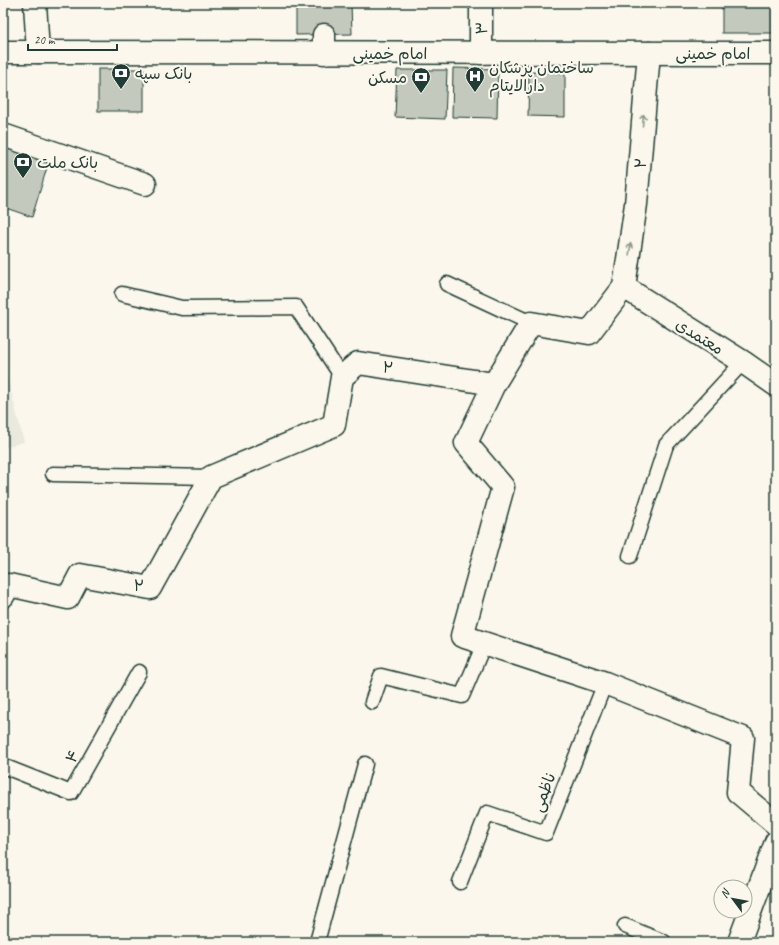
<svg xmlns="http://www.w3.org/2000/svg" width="779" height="945" font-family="Caveat,'Playpen Sans Arabic',sans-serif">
<rect width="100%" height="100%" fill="#fbf7ec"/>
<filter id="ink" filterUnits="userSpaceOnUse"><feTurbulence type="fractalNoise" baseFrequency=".025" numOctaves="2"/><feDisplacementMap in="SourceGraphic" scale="8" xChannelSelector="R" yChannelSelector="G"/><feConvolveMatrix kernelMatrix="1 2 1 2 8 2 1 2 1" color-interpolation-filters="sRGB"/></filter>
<g filter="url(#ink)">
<polygon fill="#eae9de" points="3,361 24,442 3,448"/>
<g fill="#c4c9be" stroke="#1f3d34">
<polygon points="296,3 351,3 352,34 296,35"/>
<rect x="722" y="3" width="54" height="30"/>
<polygon points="453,68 498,69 497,118 452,117"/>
<rect x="98" y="69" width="46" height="42"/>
<polygon points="397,70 447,70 445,119 395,117"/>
<polygon points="529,72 565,73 565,117 528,116"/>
<polygon points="3,135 52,151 32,217 3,207"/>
</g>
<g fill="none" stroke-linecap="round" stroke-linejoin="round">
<g stroke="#1f3d34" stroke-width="17">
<g id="service">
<polyline points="447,284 531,323"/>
<polyline points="122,294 182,308 296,307 342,377"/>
<polyline points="53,474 211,477"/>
<polyline points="630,556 666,445 743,362"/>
<polyline points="372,702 381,676 462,696 484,644"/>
<polyline points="3,766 71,793 139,672"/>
<polyline points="460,882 487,813 546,833 605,683"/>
<polyline points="625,926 664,942"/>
<polyline points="317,942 365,764"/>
</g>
</g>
<g stroke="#1f3d34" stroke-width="25">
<g id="minor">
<polyline points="35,3 38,52"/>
<polyline points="324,35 324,53"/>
<polyline points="481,53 481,3"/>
<polyline points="3,135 145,184"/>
<polyline points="624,287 743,362 776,385"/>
<polyline points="494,384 466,443 503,487 462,636 605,683 743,738 738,792 776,824"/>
<polyline points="3,596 9,585 68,598 80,575 150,588 211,477 334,425 342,377 358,363 494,384 531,323 589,333 624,287 636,204 649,53"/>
<polyline points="739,942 776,842"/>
</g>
</g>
<g stroke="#1f3d34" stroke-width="25">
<polyline id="secondary" points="3,52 776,53"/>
</g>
<use href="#service" stroke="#fbf7ec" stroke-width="14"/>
<use href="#minor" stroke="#fbf7ec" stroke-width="22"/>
<use href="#secondary" stroke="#fbf7ec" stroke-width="22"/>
</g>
<defs><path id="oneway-shaft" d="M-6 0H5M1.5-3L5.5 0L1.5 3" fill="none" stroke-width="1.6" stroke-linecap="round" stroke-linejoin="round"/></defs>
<g stroke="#8d9a90">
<use href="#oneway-shaft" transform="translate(643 120) rotate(-85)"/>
<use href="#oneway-shaft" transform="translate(630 249) rotate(-82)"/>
</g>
</g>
<defs>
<g id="bank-pin" transform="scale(1)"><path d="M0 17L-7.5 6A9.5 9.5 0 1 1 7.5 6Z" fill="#1f3d34" stroke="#fbf7ec"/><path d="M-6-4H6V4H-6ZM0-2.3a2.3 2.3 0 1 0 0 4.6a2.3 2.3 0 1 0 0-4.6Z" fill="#fff"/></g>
<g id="hospital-pin" transform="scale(1)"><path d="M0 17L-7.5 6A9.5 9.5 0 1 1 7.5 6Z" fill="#1f3d34" stroke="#fbf7ec"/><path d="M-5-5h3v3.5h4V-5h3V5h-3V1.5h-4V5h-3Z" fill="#fff"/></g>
</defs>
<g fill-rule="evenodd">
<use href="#bank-pin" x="121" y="73"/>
<use href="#hospital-pin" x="475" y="76"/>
<use href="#bank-pin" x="421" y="77"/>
<use href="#bank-pin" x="23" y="162"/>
</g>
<g text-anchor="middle" stroke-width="4" stroke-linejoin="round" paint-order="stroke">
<g font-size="16" fill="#1f3d34" stroke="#fbf7ec">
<text transform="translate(481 28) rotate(-89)" y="6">۳</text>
<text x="390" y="59">امام خمینی</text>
<text x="713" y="59">امام خمینی</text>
<text transform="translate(640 163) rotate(-85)" y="6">۲</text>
<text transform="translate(700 336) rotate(32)" y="6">معتمدی</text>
<text transform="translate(388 367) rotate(9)" y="6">۲</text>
<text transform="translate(139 585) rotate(5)" y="6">۲</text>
<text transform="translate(72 756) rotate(-61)" y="6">۴</text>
<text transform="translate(543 792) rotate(-69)" y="6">ناظمی</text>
</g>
<g font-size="16" fill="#1f3d34" stroke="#fbf7ec" text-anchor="start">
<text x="489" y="73">ساختمان پزشکان<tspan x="489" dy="18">دارالایتام</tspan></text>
<text x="135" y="79">بانک سپه</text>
<text x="407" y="83" text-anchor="end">مسکن</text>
<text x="37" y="168">بانک ملت</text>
</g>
</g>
<rect width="779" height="945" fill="none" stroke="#fbf7ec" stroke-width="16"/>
<rect x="8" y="8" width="763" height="929" fill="none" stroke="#1f3d34" stroke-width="1.5" filter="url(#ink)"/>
<g transform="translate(733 899) rotate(302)"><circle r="19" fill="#fbf7ec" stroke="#a3ada2"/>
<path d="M0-3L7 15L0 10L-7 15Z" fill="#1f3d34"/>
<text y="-6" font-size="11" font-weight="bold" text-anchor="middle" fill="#1f3d34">N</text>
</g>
<path d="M28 44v6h89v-6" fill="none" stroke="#1f3d34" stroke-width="2"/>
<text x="34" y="44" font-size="12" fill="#1f3d34" stroke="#fbf7ec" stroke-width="3" paint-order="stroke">20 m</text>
</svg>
